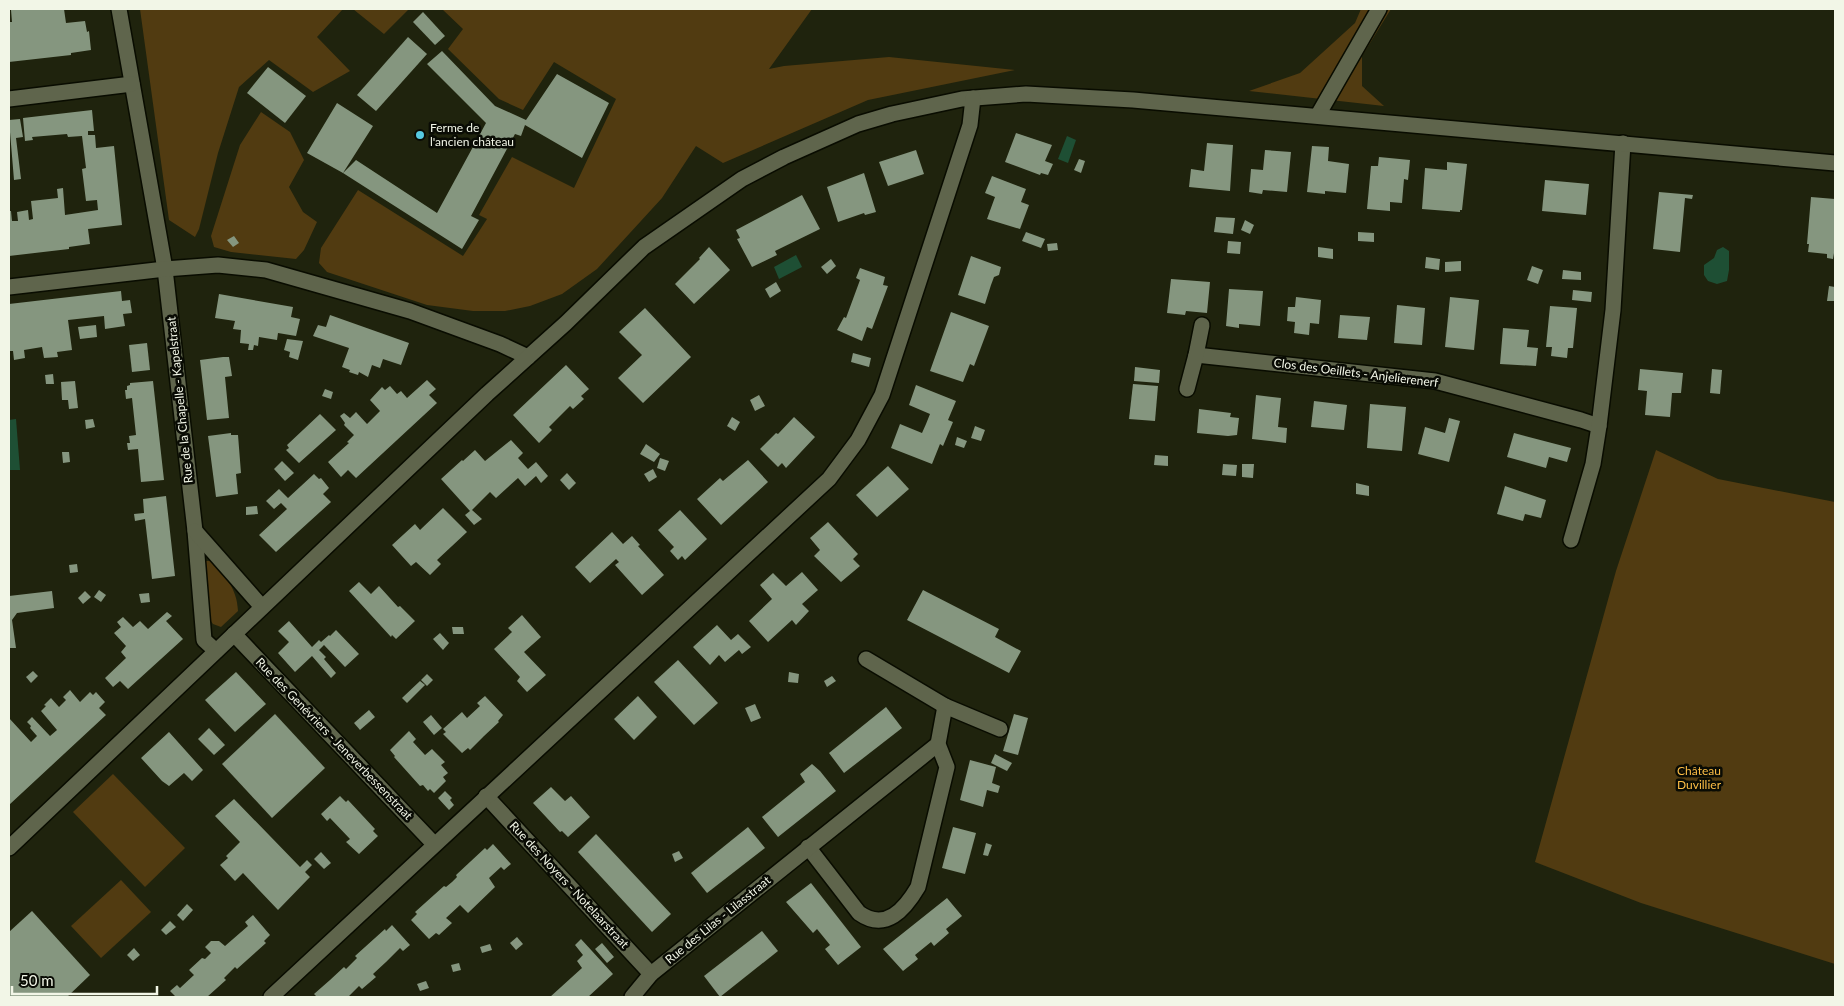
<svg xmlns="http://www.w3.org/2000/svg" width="1844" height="1006" font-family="Lato,sans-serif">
<rect width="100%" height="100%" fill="#1f230d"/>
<g fill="#513b11">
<polygon points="140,9 343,9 317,37 350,71 313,92 269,60 239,87 218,153 199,229 195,237 169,220"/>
<polygon points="353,9 409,9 384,34"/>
<polygon points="442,9 812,9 769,69 784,66 889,57 1015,70 868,100 723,163 696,146 662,198 597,269 562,294 530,306 505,311 473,311 427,305 327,272 319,263 321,248 358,190 463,256 487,219 479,215 512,157 574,188 616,99 554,62 523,110 499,99 448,49 463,29"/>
<polygon points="1361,9 1391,9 1362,56 1362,86 1384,106 1249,91 1300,73 1355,23"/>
<polygon points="261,112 290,132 304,160 289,187 303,212 317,222 304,250 296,259 231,252 214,247 211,236 240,145"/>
<polygon points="1656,450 1718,479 1835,502 1835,964 1641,903 1535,862 1616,571"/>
<path d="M 205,561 L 211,561 C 226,578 237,588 238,611 L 221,627 L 213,624 L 208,617 Z"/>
<polygon points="113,774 185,848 145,887 73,812"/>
<polygon points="121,880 151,912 101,958 71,926"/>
</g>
<g fill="#1e4f34">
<polygon points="1067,136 1076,140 1068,163 1058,159"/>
<polygon points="1723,247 1729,251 1729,270 1727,281 1717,284 1708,281 1704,275 1704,265 1714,258 1717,250"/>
<polygon points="796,255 802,267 779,279 774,267"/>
<polygon points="16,419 20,470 9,470 9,420"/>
</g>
<g fill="#85967f">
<polygon points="17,9 64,9 66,23 85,21 87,32 89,31 91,50 71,53 71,55 9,62 9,22 12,22 11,10"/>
<polygon points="423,12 445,36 435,45 413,22"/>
<polygon points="408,37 427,54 376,111 357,95"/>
<polygon points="442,51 495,106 526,120 557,74 609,103 582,158 525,125 521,136 515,134 471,216 479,220 462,249 343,173 307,153 337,103 373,126 343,173 356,160 437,213 486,123 427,64"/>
<polygon points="268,67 306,96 285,123 247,93"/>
<polygon points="92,110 94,131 88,131 88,135 95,135 96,148 114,146 122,225 88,229 90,244 69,247 69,249 9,256 9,211 11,211 12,221 18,221 17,212 28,210 29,220 33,219 31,201 58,198 57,189 63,188 65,215 98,210 97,200 86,201 82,169 86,168 82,136 68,137 67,134 32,137 33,140 25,141 23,118"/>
<polygon points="20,119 23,137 16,138 21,179 14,180 9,120"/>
<polygon points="1016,133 1052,145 1045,161 1053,164 1048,175 1041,173 1040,175 1005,162"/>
<polygon points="1207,143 1233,145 1230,191 1189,187 1191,169 1204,171"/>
<polygon points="1312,146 1329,147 1328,161 1349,164 1346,193 1325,191 1325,194 1307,192"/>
<polygon points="916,150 924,174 888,186 879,162"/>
<polygon points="1265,150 1291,152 1287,192 1263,190 1262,194 1249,192 1251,169 1263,170"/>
<polygon points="1379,157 1410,160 1408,180 1404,179 1402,203 1390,202 1390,211 1367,209 1371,166 1378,166"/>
<polygon points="1079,159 1085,161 1081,173 1074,170"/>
<polygon points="1447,162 1467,164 1462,210 1460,210 1460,212 1422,209 1425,168 1447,170"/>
<polygon points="864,173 876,212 865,215 864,213 838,222 827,187"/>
<polygon points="992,176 1026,189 1021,202 1029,205 1020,229 987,219 995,197 985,193"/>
<polygon points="1545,180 1589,184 1586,215 1542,211"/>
<polygon points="1659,192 1693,195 1692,199 1685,198 1680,252 1653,249"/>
<polygon points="802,195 820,229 775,251 777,255 752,267 737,239 740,238 736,230"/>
<polygon points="1811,197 1835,199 1835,247 1833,259 1827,258 1827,254 1808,252 1809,244 1807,244"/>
<polygon points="1216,217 1235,218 1233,234 1214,232"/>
<polygon points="1245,220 1254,225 1250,234 1241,230"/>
<polygon points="1026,232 1045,239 1041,248 1022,241"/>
<polygon points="1358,232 1374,233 1374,242 1358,241"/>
<polygon points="234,236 239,243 233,247 227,240"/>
<polygon points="1228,241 1241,242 1240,254 1227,253"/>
<polygon points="1057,243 1058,250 1048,251 1047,244"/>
<polygon points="709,247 730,270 694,304 675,284 700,259 699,258"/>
<polygon points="1318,247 1333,249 1333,259 1318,257"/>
<polygon points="971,256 1001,267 999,275 994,277 991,285 985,304 958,295"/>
<polygon points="1426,257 1440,259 1439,270 1425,268"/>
<polygon points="831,259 836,266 827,274 821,267"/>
<polygon points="1461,261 1461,271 1445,272 1445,262"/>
<polygon points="1532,266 1543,270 1538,284 1527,280"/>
<polygon points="860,268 885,277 883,285 888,286 872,329 867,327 862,341 837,330 844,317 846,318 860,280 856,278"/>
<polygon points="1563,270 1581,272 1581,280 1562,279"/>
<polygon points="1171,279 1210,282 1207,313 1186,311 1185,315 1167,313"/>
<polygon points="776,282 781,291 770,298 765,289"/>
<polygon points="1829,286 1835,287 1835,301 1827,301"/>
<polygon points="1229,289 1263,291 1260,326 1239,324 1239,328 1226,326"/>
<polygon points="1573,290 1592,292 1591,302 1572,300"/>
<polygon points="121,291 122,301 130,300 132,313 123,314 125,326 105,329 104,316 68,320 72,350 57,352 58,357 44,358 42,347 24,350 25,358 14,360 13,351 9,351 9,304"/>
<polygon points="219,294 293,307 291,317 300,319 296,336 278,333 277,340 259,337 258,346 254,345 253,350 248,350 249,344 240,343 241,330 233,329 235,321 215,318"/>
<polygon points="1296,297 1321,300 1319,324 1310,323 1309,335 1294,333 1295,322 1287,321 1288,307 1295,307"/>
<polygon points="1450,297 1479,300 1474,350 1445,347"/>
<polygon points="1397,305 1425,308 1422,345 1394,343"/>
<polygon points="1550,306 1577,308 1573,348 1568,348 1567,358 1551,356 1552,347 1546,347"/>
<polygon points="645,308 691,357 643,403 618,378 642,355 619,332"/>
<polygon points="951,312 989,326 974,366 970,364 963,382 930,371"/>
<polygon points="330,315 409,343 401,365 383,359 380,368 372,365 368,377 359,372 358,375 349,372 350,370 342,367 349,348 313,336 318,325 326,327"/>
<polygon points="1340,315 1370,317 1367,340 1338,338"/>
<polygon points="96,325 97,337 80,339 78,327"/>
<polygon points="1503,328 1529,330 1527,347 1538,348 1536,366 1500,364"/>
<polygon points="287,339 303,341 298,360 289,357 290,352 284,350"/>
<polygon points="147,343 150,370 132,372 129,345"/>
<polygon points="853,353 871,358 869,367 851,362"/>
<polygon points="223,357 229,357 232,376 225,377 229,418 207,420 200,360"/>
<polygon points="566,365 589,389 581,396 584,399 573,409 570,406 549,427 552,430 539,443 513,415"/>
<polygon points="1135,367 1160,370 1159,383 1134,381"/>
<polygon points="1640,369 1683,373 1681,393 1672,393 1670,417 1645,415 1647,391 1638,390"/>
<polygon points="1712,369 1722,370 1720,394 1710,393"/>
<polygon points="53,374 54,384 46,384 45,375"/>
<polygon points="427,380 436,389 429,395 437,403 356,478 348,470 341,477 328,462 349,443 347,442 354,435 344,425 345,423 340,416 344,413 350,418 356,412 367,424 380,411 370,400 382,387 385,390 390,386 397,394 401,391 407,398"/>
<polygon points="75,381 78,408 69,409 68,400 62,400 61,382"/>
<polygon points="153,381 164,480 141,482 138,449 128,450 127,443 130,443 129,436 136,435 132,398 126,399 125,390 127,390 127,386 130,385 130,383"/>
<polygon points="1133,384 1158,386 1155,421 1129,419"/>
<polygon points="916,385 956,401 948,420 953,422 943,446 940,444 932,464 891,448 900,424 922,433 926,424 930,414 909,405"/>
<polygon points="325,389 333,392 331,399 322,396"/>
<polygon points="759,395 765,406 755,411 750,400"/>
<polygon points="1256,395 1281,398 1278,427 1287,428 1286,443 1252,439"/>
<polygon points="1314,401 1347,405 1344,430 1311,427"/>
<polygon points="1370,404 1406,407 1402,451 1367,448"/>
<polygon points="1199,409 1231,413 1230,417 1239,418 1237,435 1228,436 1197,433"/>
<polygon points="320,414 336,430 299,463 286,450 289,448 287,445"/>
<polygon points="732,417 740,422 735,431 727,426"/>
<polygon points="794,417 815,437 786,468 782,463 778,467 760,449 776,433 778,434"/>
<polygon points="1449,418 1460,421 1449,462 1418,454 1425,427 1445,433"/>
<polygon points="93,419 95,427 86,429 85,420"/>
<polygon points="975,426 985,430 981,441 971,438"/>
<polygon points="231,433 231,435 238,435 241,473 236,474 238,494 216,497 208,436"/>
<polygon points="1514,433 1571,448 1567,462 1549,457 1546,468 1507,457"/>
<polygon points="957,437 967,441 964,448 955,445"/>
<polygon points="511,440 523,453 518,458 528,469 536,462 548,476 541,483 536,476 525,486 518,478 496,498 490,492 472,510 482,519 474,525 465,515 470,511 441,479 462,460 463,461 475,450 485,461"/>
<polygon points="646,444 660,454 654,462 640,454"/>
<polygon points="62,452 69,452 70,462 63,463"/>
<polygon points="1155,455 1168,456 1168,466 1154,465"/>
<polygon points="660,458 669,461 665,471 657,468"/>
<polygon points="748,460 768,482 721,525 697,499 720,478 723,481"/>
<polygon points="282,461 294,473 285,481 274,469"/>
<polygon points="1223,464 1237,465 1236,476 1222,475"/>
<polygon points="1242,464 1254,464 1253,478 1242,477"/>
<polygon points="888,466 909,489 877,517 856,495"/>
<polygon points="653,469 657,477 649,482 644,474"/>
<polygon points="567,473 576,483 569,490 560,480"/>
<polygon points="314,474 319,479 321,478 329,488 323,494 331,502 276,552 259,535 287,509 281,503 274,509 266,501 279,489 288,498"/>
<polygon points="1356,483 1369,486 1369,496 1356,494"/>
<polygon points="1505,486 1546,500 1541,518 1525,514 1523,521 1497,514"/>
<polygon points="166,496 175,576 152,579 145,519 135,521 134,514 144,513 143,499"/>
<polygon points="257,506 258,514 246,515 246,507"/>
<polygon points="443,508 467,532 437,560 441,564 430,575 416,562 411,566 392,545 415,524 420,530"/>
<polygon points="680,510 707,539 685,560 682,556 678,560 670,551 674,547 658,530"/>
<polygon points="828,522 858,554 853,559 860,566 841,582 814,556 820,550 810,538"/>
<polygon points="612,532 623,544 632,536 640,545 638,546 664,575 642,595 615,565 619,562 616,559 590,583 575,567"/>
<polygon points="77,564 78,572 70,573 69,565"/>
<polygon points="802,572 818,590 802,604 809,611 796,625 792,620 768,642 749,621 772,599 760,585 773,573 786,586"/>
<polygon points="359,582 371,594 379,586 398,607 400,606 415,621 396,639 392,635 391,637 349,591"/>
<polygon points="99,590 106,595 101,602 94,597"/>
<polygon points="923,590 999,629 995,637 1021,651 1009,673 907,620"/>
<polygon points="52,591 54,608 17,613 12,620 16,648 9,648 9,596"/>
<polygon points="85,591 91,597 83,604 78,598"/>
<polygon points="149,593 150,602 141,603 139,594"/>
<polygon points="167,612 172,616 166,621 183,639 128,689 120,681 113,687 105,678 126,658 121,652 126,646 114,633 121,627 117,622 123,617 133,627 140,621 148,629"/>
<polygon points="522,615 541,637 524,652 546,675 527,692 517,681 520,677 494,649 512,632 508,628"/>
<polygon points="289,621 312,647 319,640 321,642 329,635 330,636 336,630 359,654 345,667 324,645 319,650 326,657 324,659 336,673 331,678 312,656 295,672 278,653 289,642 278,631"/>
<polygon points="717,625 731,640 738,634 751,647 742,654 739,650 725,662 719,655 710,665 693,647"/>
<polygon points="452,627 463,627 464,634 453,634"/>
<polygon points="440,633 449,643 443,650 433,639"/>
<polygon points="678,660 718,703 694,725 654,682"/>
<polygon points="33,671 38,676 31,683 26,677"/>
<polygon points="236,672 266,704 235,732 205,700"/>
<polygon points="789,672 799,674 798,683 788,682"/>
<polygon points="427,674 433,680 427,686 421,680"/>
<polygon points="832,676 836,681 827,687 824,681"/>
<polygon points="420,681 425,685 407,703 402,698"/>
<polygon points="70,690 80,702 90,692 93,695 96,692 105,702 99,708 106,715 9,805 9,718 31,742 37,736 30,728 31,726 27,722 32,717 50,736 57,730 41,711 46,706 44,705 51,698 59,707 66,700 63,697"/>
<polygon points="485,696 503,715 498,721 499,722 484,736 470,750 468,748 462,753 443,734 446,732 443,729 462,712 467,718 480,706 477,703"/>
<polygon points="638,696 657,717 634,740 614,719"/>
<polygon points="755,704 761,718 751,722 745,708"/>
<polygon points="886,707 902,728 844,773 829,753"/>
<polygon points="369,710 375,717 360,730 354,723"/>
<polygon points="275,714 325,768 272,818 222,764"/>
<polygon points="1014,714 1028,718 1018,755 1003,751"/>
<polygon points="431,715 442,728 434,735 423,722"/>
<polygon points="209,728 225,745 214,755 198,739"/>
<polygon points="409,731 416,739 413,742 425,755 432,749 445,762 441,765 448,773 443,777 446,781 434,793 430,789 428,791 423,785 420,786 394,757 395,756 390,750"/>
<polygon points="169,732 203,770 192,781 184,773 169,786 162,781 141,758"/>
<polygon points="995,754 1012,763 1007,771 991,763"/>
<polygon points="970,760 996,767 992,783 1000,786 998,793 987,790 983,807 960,800"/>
<polygon points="812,764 820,771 836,791 778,837 762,817 805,782 800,774"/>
<polygon points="551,787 565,801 571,796 590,817 568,837 562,831 560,832 533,803"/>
<polygon points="445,791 452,798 450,800 454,805 449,810 438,798"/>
<polygon points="340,796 346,802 348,800 375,829 373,831 378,836 359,854 346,842 350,839 330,818 327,821 321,814"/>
<polygon points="234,799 300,867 307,860 312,865 305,872 310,877 278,910 243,873 235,881 220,865 228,858 226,856 240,842 215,816"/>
<polygon points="748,827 765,848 707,893 691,873"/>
<polygon points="953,827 976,833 965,874 942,868"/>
<polygon points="596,834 671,914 652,932 578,852"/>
<polygon points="986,843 992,845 988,856 983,855"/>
<polygon points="493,844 511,864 504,870 501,867 489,878 495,887 468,913 460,905 446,918 452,923 439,935 436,933 429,939 411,920 417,914 415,912 444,886 446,887 452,882 457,877 456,875 485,848 487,850"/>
<polygon points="679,851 683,858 675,862 672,854"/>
<polygon points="321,852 331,863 324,869 314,859"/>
<polygon points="811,883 861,947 838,965 825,949 830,945 817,929 813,933 786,902"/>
<polygon points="947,898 962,916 946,929 949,933 934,946 931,942 915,955 918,959 903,971 883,949"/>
<polygon points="187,904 193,910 183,921 177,915"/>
<polygon points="32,911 90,975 67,997 9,997 9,932"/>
<polygon points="253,915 270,935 264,941 266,943 237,969 235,967 224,978 226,980 207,997 176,997 170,991 177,985 180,988 194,975 189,970 202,958 205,959 211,953 205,947 211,941 219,941 225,946 248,926 245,922"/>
<polygon points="170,921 176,927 166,935 161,930"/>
<polygon points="392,925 410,945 403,951 400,948 386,962 373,974 376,977 362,989 359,986 348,997 315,997 316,996 314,994 330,980 344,967 346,969 357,958 355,956 385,929 386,931"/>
<polygon points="762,931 778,951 720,997 704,976"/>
<polygon points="517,937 523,944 516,950 510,943"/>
<polygon points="581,939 613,974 588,997 550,997 582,968 577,961 583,955 575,945"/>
<polygon points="602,943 614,957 607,963 595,949"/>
<polygon points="490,944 492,950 482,953 480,947"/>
<polygon points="134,948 140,955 133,961 127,955"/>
<polygon points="459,963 461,970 453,972 451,965"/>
<polygon points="426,981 429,988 420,991 417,984"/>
</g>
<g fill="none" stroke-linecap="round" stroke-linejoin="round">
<g stroke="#090c00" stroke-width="18">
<g id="minor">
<polyline points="119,9 165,269 195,531 204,640 216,651"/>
<polyline points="9,99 132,84"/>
<polyline points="1318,115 1379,9"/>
<polyline points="9,287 165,269 218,265 266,270 410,311 500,344 528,357"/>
<polyline points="1196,355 1435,381 1581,420 1599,426"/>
<polyline points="1187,389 1196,355 1202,325"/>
<polyline points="195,531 262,607"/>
<polyline points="1571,540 1593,464 1599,426 1613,310 1623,143"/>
<polyline points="234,634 434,844"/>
<polyline points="866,659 945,706 1000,729"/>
<polyline points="486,796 651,974"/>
<path d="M 808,847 L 859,913 C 886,932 905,909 918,887 L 947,767 L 938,744 L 945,706"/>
<polyline points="9,848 487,394 566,323 644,247 742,179 784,157 858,124 892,114 962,99 1026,94 1133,100 1835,163"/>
<polyline points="271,997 829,479 858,440 882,395 970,125 973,98"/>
<polyline points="632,997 651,974 938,744"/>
</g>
</g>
<use href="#minor" stroke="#5f654c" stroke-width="15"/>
</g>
<circle fill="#56c9e1" stroke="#090b04" stroke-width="2" cx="420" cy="135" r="5"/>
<g text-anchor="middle" stroke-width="5" stroke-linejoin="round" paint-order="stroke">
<g font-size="12" fill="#f2f6e7" stroke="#090b04" text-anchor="start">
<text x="430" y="132">Ferme de<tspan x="430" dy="14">l'ancien château</tspan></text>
</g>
<g font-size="12" fill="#f2f6e7" stroke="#090b04">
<text transform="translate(1356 373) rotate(7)" y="4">Clos des Oeillets - Anjelierenerf</text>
<text transform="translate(180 400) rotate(-96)" y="4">Rue de la Chapelle - Kapelstraat</text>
<text transform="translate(334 739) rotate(46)" y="4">Rue des Genévriers - Jeneverbessenstraat</text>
<text transform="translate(569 885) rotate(47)" y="4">Rue des Noyers - Notelaarstraat</text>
<text transform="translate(718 920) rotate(-39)" y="4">Rue des Lilas - Lilasstraat</text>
</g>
<g font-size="12" fill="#fdbe46" stroke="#090b04">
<text x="1699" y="775">Château<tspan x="1699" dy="14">Duvillier</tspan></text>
</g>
</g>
<rect width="1844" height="1006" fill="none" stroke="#f2f6e7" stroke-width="20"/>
<path d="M12 986v8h145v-8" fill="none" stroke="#f2f6e7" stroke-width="2.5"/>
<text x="20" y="986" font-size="15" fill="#f2f6e7" stroke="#090b04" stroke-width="4" paint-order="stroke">50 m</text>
</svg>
